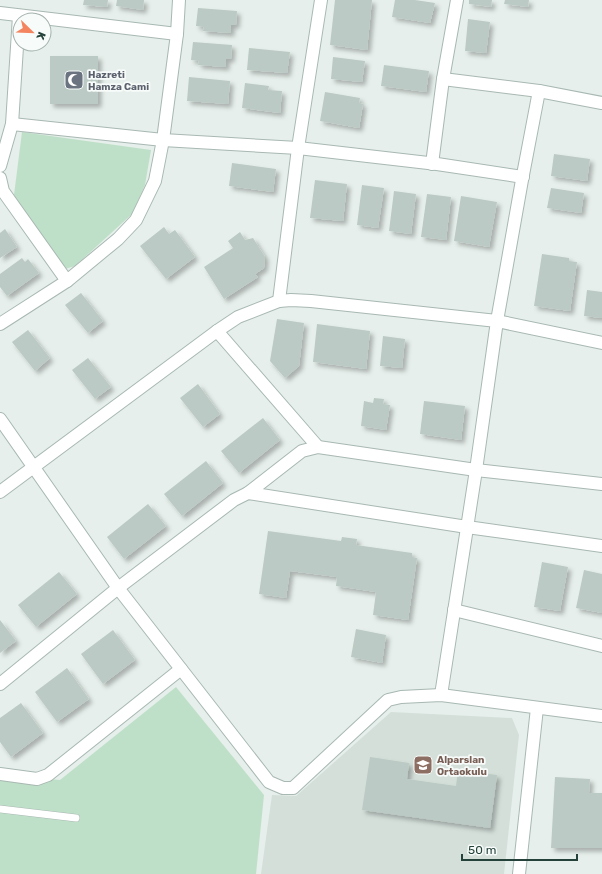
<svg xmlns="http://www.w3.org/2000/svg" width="602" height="874" font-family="Rubik,sans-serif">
<defs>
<filter id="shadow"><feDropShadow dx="3.5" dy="3.5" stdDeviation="2" flood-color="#0004"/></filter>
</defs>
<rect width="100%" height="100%" fill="#e6efeb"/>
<polygon fill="#d4dfda" points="391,712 512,718 519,735 504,874 261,874 272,795 296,796"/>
<g fill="#bfe0c8">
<polygon points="22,132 151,150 145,185 132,214 75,266 65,269 14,195"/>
<polygon points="176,687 264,795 256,874 0,874 0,774 60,780"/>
</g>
<g fill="#bbcac4" filter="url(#shadow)">
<polygon points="84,0 108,0 107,7 83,5"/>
<polygon points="117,0 144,0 143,10 116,6"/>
<polygon points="335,0 372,0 367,50 330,45"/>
<polygon points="395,0 415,0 435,3 430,23 392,17"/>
<polygon points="469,0 492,0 491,7 469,4"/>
<polygon points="505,0 529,0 528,7 504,4"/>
<polygon points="198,8 237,11 236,25 231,25 231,33 203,31 204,27 196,26"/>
<polygon points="468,19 490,22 486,53 465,51"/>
<polygon points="193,42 232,45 231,59 226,59 226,67 198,65 199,61 191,60"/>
<polygon points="249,48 290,52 287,73 247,70"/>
<rect x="50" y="56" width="48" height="48"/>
<polygon points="333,57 365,61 362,82 331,79"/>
<polygon points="384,65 429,71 426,92 381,86"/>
<polygon points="189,77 230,81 228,104 187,101"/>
<polygon points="245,83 269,86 268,90 282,91 280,113 242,108"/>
<polygon points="325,92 360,98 359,103 363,104 359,128 320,121"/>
<polygon points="554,154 590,159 587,181 551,176"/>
<polygon points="232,163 276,169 273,192 229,186"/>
<polygon points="315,180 347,184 343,221 310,218"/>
<polygon points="362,185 384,188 378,228 357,225"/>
<polygon points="551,188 584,193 581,213 547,208"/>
<polygon points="394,191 416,194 411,234 389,231"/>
<polygon points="427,194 451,197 446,240 421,237"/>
<polygon points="461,196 497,202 489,247 454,241"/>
<polygon points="164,227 169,234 175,230 195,257 166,279 140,246"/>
<polygon points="5,229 17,247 0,258 0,233"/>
<polygon points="240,232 245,240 253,238 265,257 264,268 255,274 258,277 224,299 204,267 233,248 228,241"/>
<polygon points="542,254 569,258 569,261 577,262 570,311 534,306"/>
<polygon points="22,258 25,262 28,259 39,273 7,296 0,287 0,274"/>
<polygon points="587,290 602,292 602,318 584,316"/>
<polygon points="81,293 103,321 88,333 65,305"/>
<polygon points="277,319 304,323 299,366 285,378 270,361"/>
<polygon points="317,324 370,331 366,369 313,362"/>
<polygon points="28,330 50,358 35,371 12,342"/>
<polygon points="383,336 405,339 402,368 380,366"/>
<polygon points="88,358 111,387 95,399 72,370"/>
<polygon points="198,384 220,414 203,427 180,398"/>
<polygon points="374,398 384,399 383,404 390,405 386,430 361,426 364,401 373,403"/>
<polygon points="424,401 465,406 461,440 420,434"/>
<polygon points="263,418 280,440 239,473 221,451"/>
<polygon points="206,461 223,483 182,516 164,494"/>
<polygon points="148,504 166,526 124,559 107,537"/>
<polygon points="268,531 341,541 342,537 357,539 356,545 412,553 412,557 417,558 408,620 373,615 376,592 336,586 337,577 290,571 286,598 259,594"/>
<polygon points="542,562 568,567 560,611 534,607"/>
<polygon points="584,570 602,574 602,613 576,608"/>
<polygon points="59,572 77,594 36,627 18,605"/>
<polygon points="0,620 16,641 0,653"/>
<polygon points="356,629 386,635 382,663 351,657"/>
<polygon points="113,630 135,660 103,684 81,654"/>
<polygon points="67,668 89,699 57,722 35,692"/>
<polygon points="21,703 43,733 11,757 0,742 0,718"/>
<polygon points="370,757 409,763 407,779 456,786 458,770 497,775 490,828 362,810"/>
<polygon points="555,777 590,779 589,793 602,793 602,848 551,848"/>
</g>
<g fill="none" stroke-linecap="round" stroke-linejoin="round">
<g stroke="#a8b8b2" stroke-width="8">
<polyline id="service" points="0,809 76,818"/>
</g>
<g stroke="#a8b8b2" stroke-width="14">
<g id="minor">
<polyline points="0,13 177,34"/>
<polyline points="443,79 539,91 602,103"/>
<polyline points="12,124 163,140 298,148 437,164 523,177"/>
<polyline points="432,164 443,79 457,0"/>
<polyline points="0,166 12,124 19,16"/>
<polyline points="0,178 3,191 67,281"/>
<polyline points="279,301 298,148 321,0"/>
<polyline points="0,324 67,281 118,239 136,220 155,181 163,140 177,34 179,0"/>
<polyline points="217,331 318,447"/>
<polyline points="0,419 118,588 269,782 283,788 293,788 388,700 401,697 441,695 602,716"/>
<polyline points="0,492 217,331 238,317 279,301 291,300 311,301 497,321 602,343"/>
<polyline points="248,493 302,451 318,447 476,470 602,484"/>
<polyline points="454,610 602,646"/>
<polyline points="0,684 118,588 234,500 248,493 467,527 602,546"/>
<polyline points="441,695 476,470 497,321 522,180 539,91"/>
<polyline points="0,774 37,779 48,775 181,669"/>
<polyline points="519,874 537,708"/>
</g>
</g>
<use href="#service" stroke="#fff" stroke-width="7"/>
<use href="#minor" stroke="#fff" stroke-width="12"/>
</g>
<defs>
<g id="mosque-square" transform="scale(1)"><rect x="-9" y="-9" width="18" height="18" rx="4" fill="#6b7280" stroke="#f7fbf9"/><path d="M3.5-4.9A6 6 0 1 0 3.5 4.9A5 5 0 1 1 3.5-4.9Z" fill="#fff"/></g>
<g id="school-square" transform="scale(1)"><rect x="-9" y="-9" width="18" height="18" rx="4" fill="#8d6e63" stroke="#f7fbf9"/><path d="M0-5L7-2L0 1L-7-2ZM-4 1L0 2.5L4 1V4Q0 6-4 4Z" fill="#fff"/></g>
</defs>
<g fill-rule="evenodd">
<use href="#mosque-square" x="74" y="80"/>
<use href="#school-square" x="423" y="765"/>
</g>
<g text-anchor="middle" stroke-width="3.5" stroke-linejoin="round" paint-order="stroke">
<g font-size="10" font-weight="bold" fill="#5b616d" stroke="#f7fbf9" text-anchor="start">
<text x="88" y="78">Hazreti<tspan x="88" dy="12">Hamza Cami</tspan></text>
</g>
<g font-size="10" font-weight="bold" fill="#785e54" stroke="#f7fbf9" text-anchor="start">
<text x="437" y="763">Alparslan<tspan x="437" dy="12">Ortaokulu</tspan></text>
</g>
</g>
<g transform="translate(32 32) rotate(113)"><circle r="19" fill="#f7fbf9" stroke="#a3b1ad"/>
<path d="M0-3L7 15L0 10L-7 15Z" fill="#f4845f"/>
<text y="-6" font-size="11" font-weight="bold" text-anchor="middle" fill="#24423a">K</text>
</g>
<path d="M462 854v6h115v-6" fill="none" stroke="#24423a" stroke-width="2"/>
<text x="468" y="854" font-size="12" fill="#24423a" stroke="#f7fbf9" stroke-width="3" paint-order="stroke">50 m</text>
</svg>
